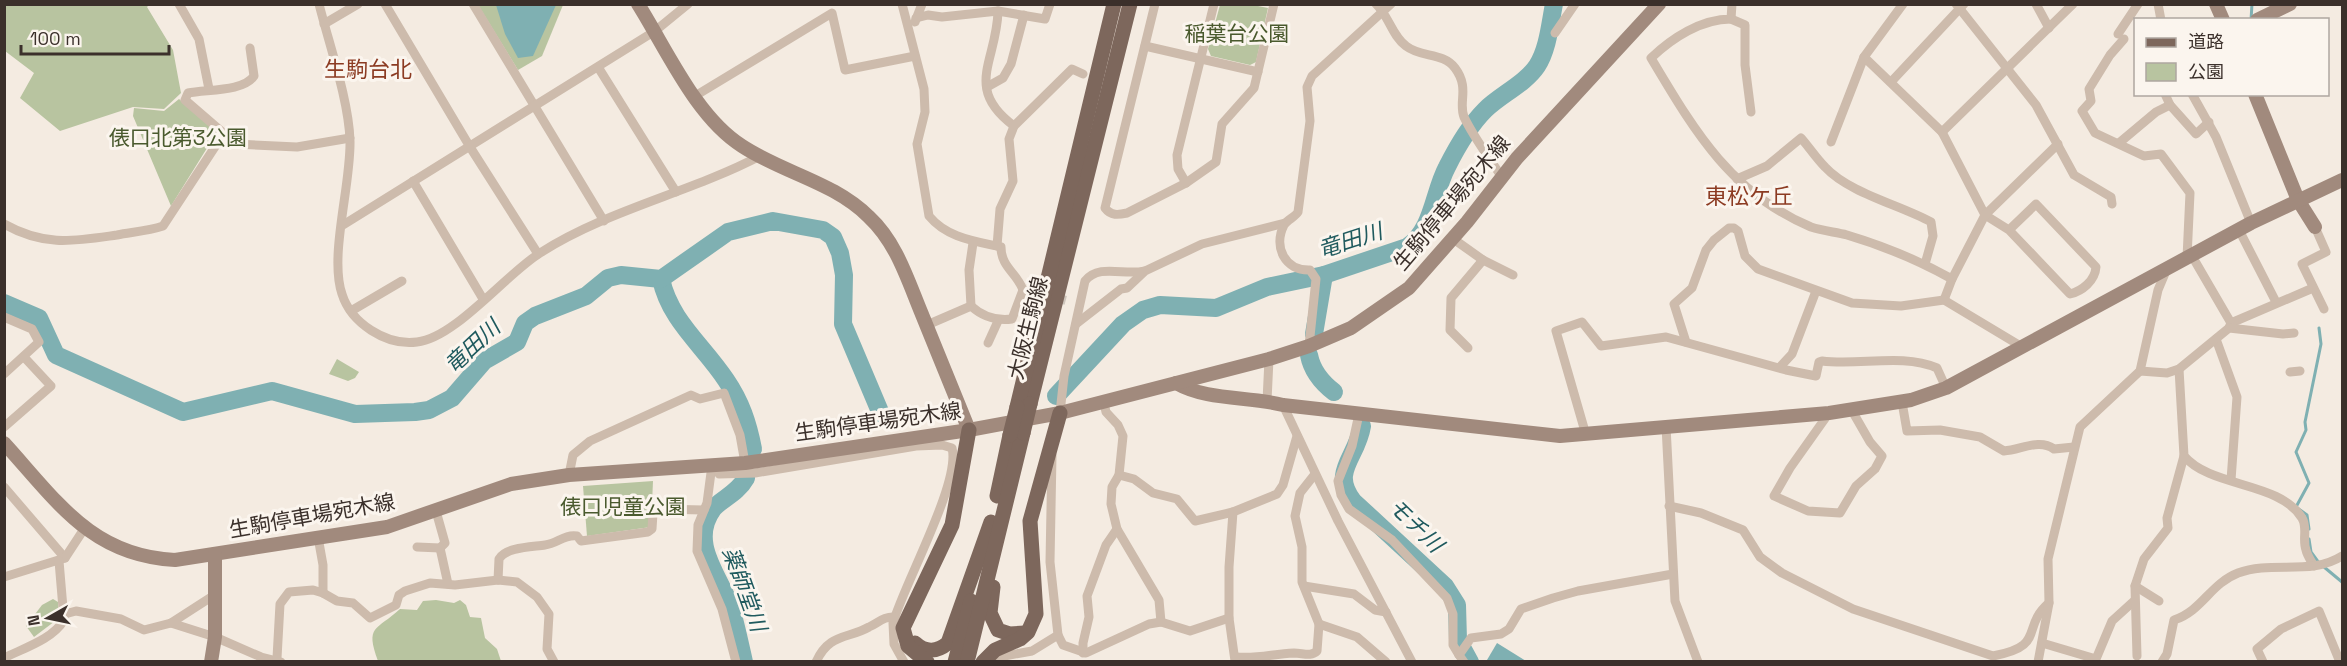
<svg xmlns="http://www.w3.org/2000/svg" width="2347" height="666" font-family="'Space Grotesk','Noto Sans JP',sans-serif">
<rect width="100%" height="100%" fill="#f4ebe1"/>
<g fill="#b8c4a0">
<polygon points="5,4 149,5 147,7 173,50 181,93 164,109 133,107 60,131 20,98 34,73 5,51"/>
<polygon points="478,5 563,5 542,56 518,70"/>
<polygon points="1220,5 1253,5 1268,8 1256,62 1250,65 1211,56 1208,49"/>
<polygon points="179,99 217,132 171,206 133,116 134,108 164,111"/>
<polygon points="337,359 359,372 355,378 348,381 329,374"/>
<polygon points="653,481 651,527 587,536 583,486"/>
<polygon points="53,599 58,602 59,618 34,637 26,626 42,605"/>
<path d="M 436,600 L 454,603 L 460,600 L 466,605 L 470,617 L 481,618 L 485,638 L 497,649 L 501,661 L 378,661 C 365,625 376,631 400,609 L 417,610 L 423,601 Z"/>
</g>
<g fill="#7fb0b2">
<polygon points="496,5 556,5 533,56 518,58 505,34"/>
<polygon points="1497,643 1526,661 1489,661 1487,660"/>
</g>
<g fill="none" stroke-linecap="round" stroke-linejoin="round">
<g stroke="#7fb0b2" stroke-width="3">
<polyline points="2251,20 2252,4"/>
<polyline points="2309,529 2307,515 2296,507 2309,483 2296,452 2306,430 2305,422 2321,344 2319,328"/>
<polyline points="2309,539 2311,552 2319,563"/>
<polyline points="2324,567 2342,582"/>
</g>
<g stroke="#7fb0b2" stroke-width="18">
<path d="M 661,279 C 670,321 703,345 726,380 C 741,402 748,423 753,449"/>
<polyline points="4,303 39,318 56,355 183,412 272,391 355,414 415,412 429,410 452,398 484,361 517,342 525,323 535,316 586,296 608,278 621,275 661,279 728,232 773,221 823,230 833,237 840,253 844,275 843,324 881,414"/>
<polyline points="1314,334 1324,275"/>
<path d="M 1309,355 C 1312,371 1321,382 1334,392"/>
<path d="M 1056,396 L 1123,324 L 1143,310 L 1160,305 L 1216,308 L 1267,287 L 1324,275 L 1407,247 C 1433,230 1433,193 1447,167 C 1457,147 1469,126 1485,110 C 1500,95 1525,84 1537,66 C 1548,49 1550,24 1554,4"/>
<path d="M 1362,426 C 1357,458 1330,471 1353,501 L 1445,586 L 1457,605 L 1458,640 L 1470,662"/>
<path d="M 744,662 C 740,644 736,625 731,608 C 720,576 688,543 713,509 C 721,499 737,494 746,478"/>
</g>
<polyline stroke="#cfc6bd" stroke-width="9" stroke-dasharray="9 4.5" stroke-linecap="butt" points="1031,291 1068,301"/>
<g stroke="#cdbbac" stroke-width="9">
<polyline points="179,4 199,39 209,89"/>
<path d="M 319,4 C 329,44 349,101 350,141 C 351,185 329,256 342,294 C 351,323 386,346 417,342 C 455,338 505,275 540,253 C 607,210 689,193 760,156"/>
<polyline points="385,4 470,147 538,254"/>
<polyline points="473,4 604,221"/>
<path d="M 902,4 L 924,89 L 925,112 L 917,144 L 929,216 C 947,238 975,241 1001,247 C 1001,267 1017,273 1023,290"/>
<path d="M 1155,4 L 1105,208 C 1111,216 1118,215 1127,213 L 1186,183 L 1216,162 L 1222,124 L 1254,88 L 1274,4"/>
<path d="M 1376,4 C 1389,16 1392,36 1406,46 C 1421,58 1443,52 1455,68 C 1470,88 1458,102 1464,117 C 1474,138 1489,157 1501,176"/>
<path d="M 1732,4 L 1731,19 C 1701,19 1672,38 1651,58 C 1694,130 1730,193 1811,227 C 1823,231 1835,232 1847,235 C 1884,246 1918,260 1952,279"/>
<path d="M 1903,4 L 1864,57 L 1942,132 L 1985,215 L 2009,230 L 2070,294 C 2082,291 2095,281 2096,267 L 2036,204 L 2009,230"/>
<polyline points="1956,4 2036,105 2074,175 2111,197 2112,204"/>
<polyline points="2036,4 2049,28"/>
<polyline points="2158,4 2161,20"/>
<path d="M 998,11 C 997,61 963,88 1014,126"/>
<polyline points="916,18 928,15 942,17 998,11 1045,19 1050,4"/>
<polyline points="1731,19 1745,25 1745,65 1751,112"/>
<polyline points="915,22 922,4"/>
<polyline points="324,24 358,4"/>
<polyline points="1555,33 1575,4"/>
<polyline points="2118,34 2138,4"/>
<polyline points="2124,39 2110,55 2089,89 2091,101 2082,111 2095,133 2144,156 2161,154 2190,193 2187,258"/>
<polyline points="1145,46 1258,72"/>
<path d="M 250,48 L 254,76 C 243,92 206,89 188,93 L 185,100 L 236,144 L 297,147 L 350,138"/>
<polyline points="598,67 676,192"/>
<polyline points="1891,82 1964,4"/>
<polyline points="987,87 1003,78 1011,64 1024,15"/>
<polyline points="2165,94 2170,105 2196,134 2209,122"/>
<polyline points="2192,94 2216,137 2251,223"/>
<polyline points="695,96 832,13 845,70 915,56"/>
<polyline points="1942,132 2073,4"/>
<polyline points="1831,142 1864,57"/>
<polyline points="2119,143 2156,112 2170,105"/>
<path d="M 1737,179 L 1767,166 L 1801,138 C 1809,147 1816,158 1825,167 C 1849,193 1900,205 1931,222 L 1933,236 L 1925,264"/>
<polyline points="413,181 483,299"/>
<polyline points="1186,183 1178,169 1177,155 1214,4"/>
<path d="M 4,224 C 45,247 74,241 117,235 C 133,232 148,231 163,226 L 224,133"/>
<polyline points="343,225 655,31 688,4"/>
<polyline points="2315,227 2326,252 2302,264 2324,309"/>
<polyline points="2239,230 2276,302"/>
<polyline points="1452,238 1483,260 1513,275"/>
<polyline points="997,246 1000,209 1013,181 1009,139 1014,126 1072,69 1083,74"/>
<polyline points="2192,256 2231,323 2229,328"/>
<polyline points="1944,300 1952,279 1985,215 2058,144"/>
<path d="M 971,306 C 983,317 996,321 1012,319 L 1023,290 L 1031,291"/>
<polyline points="351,311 402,281"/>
<polyline points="4,317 32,329 39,342 4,374"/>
<polyline points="2231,323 2313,288"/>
<polyline points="1076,324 1121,289 1127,288 1145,271 1202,244 1285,223"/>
<polyline points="927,325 971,306 969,270 973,243"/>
<polyline points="2216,339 2237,397 2231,480"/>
<polyline points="1686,342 1674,304 1692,288 1706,250 1714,240 1729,228 1734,228 1738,231 1745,256 1758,269 1852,303 1901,306 1944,300 2024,348"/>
<polyline points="988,343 998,321"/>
<path d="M 1309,346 L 1316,279 L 1310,270 C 1285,271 1273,247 1284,225 C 1287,220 1295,217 1298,212 L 1310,121 L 1307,87 L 1312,76 L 1391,4"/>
<polyline points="1468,348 1450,330 1451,298 1483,260"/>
<polyline points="1780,367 1792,354 1816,291"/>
<path d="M 2179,369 L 2184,456 C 2211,488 2279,481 2302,518 C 2308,528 2302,539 2306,550 C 2307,555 2311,561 2314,566"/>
<polyline points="2140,371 2167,373 2179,369 2229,328 2283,334 2294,333"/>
<polyline points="2290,372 2300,371"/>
<polyline points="1267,401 1269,359"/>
<path d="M 1902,402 L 1907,431 L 1940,430 L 1980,437 L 2004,451 C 2021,450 2039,438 2054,449 L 2074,447"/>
<polyline points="1104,403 1106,412 1118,425 1123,436 1119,475 1112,487 1111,504 1117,529 1159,600 1161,622"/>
<polyline points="1283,405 1338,521 1412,662"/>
<path d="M 1060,413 L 1064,376 L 1085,281 C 1099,263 1125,276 1144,271"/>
<polyline points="1829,413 1790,468 1774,496 1808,511 1840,513 1856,486 1875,469 1882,456 1870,442 1851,409"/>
<polyline points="1359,414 1352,446 1338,481 1341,495 1349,509 1392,540 1447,598 1453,614 1453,645 1459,655"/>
<polyline points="1666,426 1675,601 1698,662"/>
<polyline points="4,427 51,386 24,357"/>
<path d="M 1586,435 L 1556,331 L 1582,322 L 1601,346 L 1666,337 L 1786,370 L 1816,376 L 1819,362 L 1822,361 C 1859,366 1902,353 1937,368 L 1946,388"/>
<polyline points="712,465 707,503 698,525 697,551 722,609 736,662"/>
<path d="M 719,474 L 755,473 L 916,446 L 942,445 L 952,448 C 961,482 904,584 893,623 L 894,644 L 904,662"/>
<polyline points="569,475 573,455 590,441 691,395 700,399 724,393 740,435 745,463"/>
<polyline points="1119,475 1134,479 1153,493 1177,499 1195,521 1233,512"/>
<polyline points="4,487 65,558"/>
<path d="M 1669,506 L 1701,513 L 1743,530 L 1760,557 L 1782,573 L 1853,609 L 1993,656 C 2047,646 2020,628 2049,603"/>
<polyline points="436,511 445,543 440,548 448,584"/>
<polyline points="318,537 323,565 323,593"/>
<polyline points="417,547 440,548"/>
<polyline points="4,577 65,558 84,529"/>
<path d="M 498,580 L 499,559 C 506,547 532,547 545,545 C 557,544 564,534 577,536 L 581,541 L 648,532 L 652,529 L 653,513 L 658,509 L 704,510"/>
<polyline points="1304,586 1354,594 1375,610 1386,612"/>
<polyline points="2135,586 2159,601"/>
<polyline points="65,614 76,611 121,619 144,630 171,623 215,637 261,657 281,662"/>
<polyline points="171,623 216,594"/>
<polyline points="1319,624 1357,637 1386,662"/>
<polyline points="1058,635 1063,645 1086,653 1149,624 1161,622 1190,631 1229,618"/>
<polyline points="2042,643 2096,659 2112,621 2134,601"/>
<polyline points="1083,653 1083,643 1089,617 1087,596 1106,545 1117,529"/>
<polyline points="2137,656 2135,586 2144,559 2168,528 2167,518 2184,456"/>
<path d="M 1236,657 C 1258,659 1272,654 1294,653 C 1303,653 1311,657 1317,651 L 1319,624 L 1302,582 L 1302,547 L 1295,516 L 1300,493 L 1315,474"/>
<path d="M 4,658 C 24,648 53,639 64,620 L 59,561"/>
<polyline points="277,658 280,604 289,592 313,590 323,593 337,601 353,603 370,618 396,605 399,595 405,591 430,583 455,585 498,580 517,582 537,597 549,614 547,649 554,662"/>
<polyline points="1235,661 1229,618 1229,567 1233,512 1277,494 1283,485 1297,436"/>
<path d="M 816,662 C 829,633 848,639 869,627 C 878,623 884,616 895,617"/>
<polyline points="992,662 999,657 1032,651 1058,635 1050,562 1052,455"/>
<polyline points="1464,662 1459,655 1471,638 1501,634 1509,629 1521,609 1553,598 1578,591 1673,574"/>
<polyline points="2038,662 2049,603 2048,559 2080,427 2140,371 2158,290 2166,271"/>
<path d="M 2162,662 L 2167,654 L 2174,620 C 2202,611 2210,584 2238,573 C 2272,560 2311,576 2342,556"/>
<polyline points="2263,662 2257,649 2281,629 2319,611 2340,662"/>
</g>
<g stroke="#a18a7d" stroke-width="14">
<path d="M 638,4 C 667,50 696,117 742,146 C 783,173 834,182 869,217 C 896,242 907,278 921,312 C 937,351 953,391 969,430"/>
<polyline points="2216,4 2223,20"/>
<polyline points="2257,20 2290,4"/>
<polyline points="2255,94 2298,200 2315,227"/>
<path d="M 1176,383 C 1207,401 1249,396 1283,405 L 1560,436 L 1829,413 L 1911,400 L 1946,388 L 2251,223 L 2342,180"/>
<path d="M 4,443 C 56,500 91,556 175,560 L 387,527 L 511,484 L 569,475 L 745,463 L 969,430 L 1060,413 L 1269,359 L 1309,346 L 1351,328 L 1409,288 L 1467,222 L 1517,158 L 1659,4"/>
<polyline points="211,662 215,637 215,554"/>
</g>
<g stroke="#7d675c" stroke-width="15">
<polyline points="1030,404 1130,4"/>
<polyline points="1017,407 1114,4"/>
<polyline points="997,496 1010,435"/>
<polyline points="993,587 990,613 998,630 1010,634 1025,633"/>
<path d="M 915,643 C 926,653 937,652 948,643 L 991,522"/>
<polyline points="927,662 908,646 903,628 952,525 969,430"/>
<polyline points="955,662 971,601"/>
<polyline points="967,662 1023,433"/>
<polyline points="983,662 995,650 1020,639 1028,632 1036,614 1030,521 1060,413"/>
</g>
<g stroke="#7d675c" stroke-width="15">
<polyline points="1023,433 1030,404"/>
<polyline points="1010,435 1017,407"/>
</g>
</g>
<g text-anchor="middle" stroke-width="6" stroke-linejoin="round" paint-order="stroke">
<g font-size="21" fill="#4a5a2e" stroke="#fbf5ee">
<text x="1237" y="41">稲葉台公園</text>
<text x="178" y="145">俵口北第3公園</text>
<text x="623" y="514">俵口児童公園</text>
</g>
<g font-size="21" fill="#3b302b" stroke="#fbf5ee">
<text transform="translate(1452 203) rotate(-50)" y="7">生駒停車場宛木線</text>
<text transform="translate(1028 328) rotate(-76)" y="7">大阪生駒線</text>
<text transform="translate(878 422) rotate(-8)" y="7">生駒停車場宛木線</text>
<text transform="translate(312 516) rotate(-10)" y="7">生駒停車場宛木線</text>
</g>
<g font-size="22" fill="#8c3b22" stroke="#fbf5ee">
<text x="368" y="77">生駒台北</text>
<text x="1749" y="204">東松ケ丘</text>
</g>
<g font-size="22" font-style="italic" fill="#1f5a5e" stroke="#fbf5ee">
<text transform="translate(1350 240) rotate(-18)" y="8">竜田川</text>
<text transform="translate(472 346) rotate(-43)" y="8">竜田川</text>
<text transform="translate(1416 525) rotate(44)" y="8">モチ川</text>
<text transform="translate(745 589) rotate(70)" y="8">薬師堂川</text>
</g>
</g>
<rect width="2347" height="666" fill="none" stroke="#3b302b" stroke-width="12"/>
<rect x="2134" y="18" width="195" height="78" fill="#fbf5ee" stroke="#aea6a0" stroke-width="1.5"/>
<rect x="2146" y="38" width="30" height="9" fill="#7d675c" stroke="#aea6a0" stroke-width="1.5"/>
<text x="2188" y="48" font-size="18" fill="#3b302b">道路</text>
<rect x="2146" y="63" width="30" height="18" fill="#b8c4a0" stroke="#aea6a0" stroke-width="1.5"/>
<text x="2188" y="78" font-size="18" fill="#3b302b">公園</text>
<g transform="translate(48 618) rotate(261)" stroke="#fbf5ee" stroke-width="4.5" paint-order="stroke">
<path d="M0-4.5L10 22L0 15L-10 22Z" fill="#3b302b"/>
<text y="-9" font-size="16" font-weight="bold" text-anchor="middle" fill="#3b302b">N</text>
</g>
<path d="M21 45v9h148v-9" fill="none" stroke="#3b302b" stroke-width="3"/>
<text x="30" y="45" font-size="18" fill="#3b302b" stroke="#fbf5ee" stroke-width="4.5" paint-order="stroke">100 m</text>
</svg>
